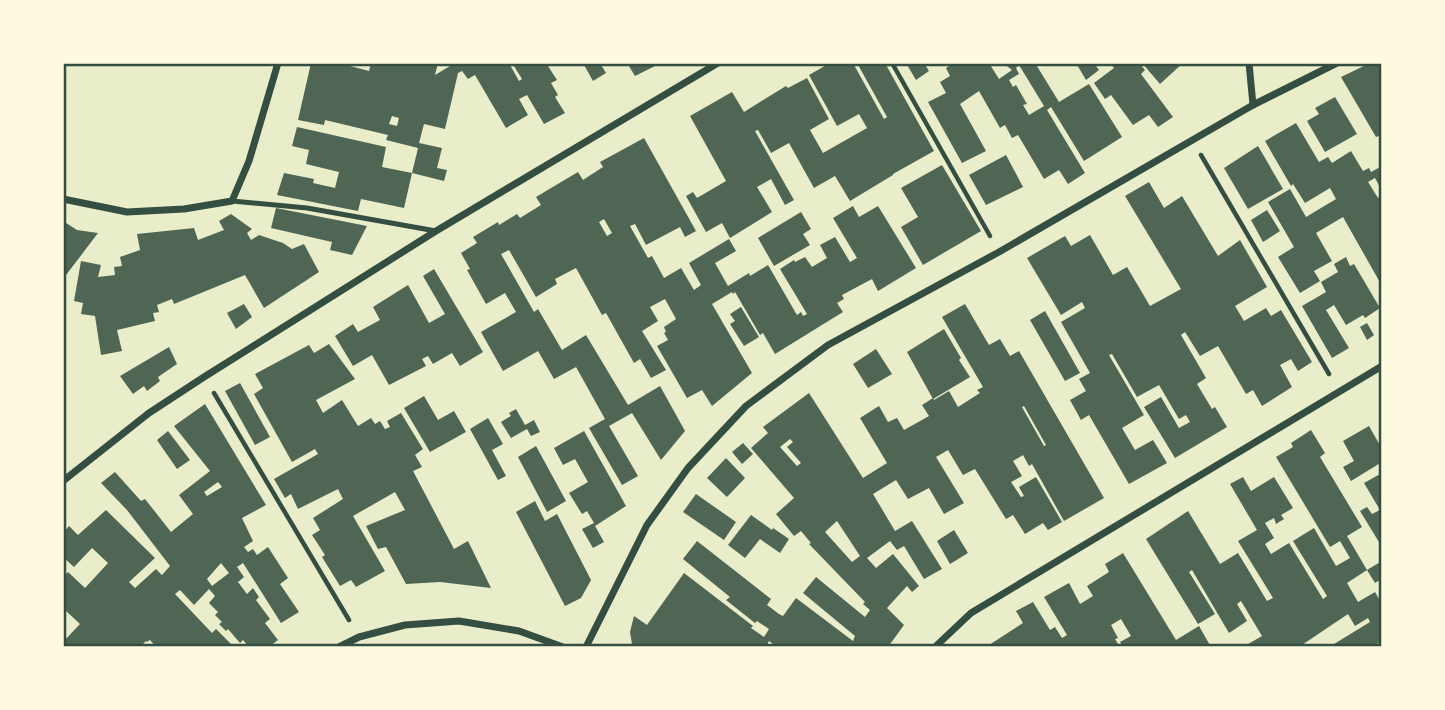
<svg xmlns="http://www.w3.org/2000/svg" width="1445" height="710" font-family="'Work Sans',sans-serif">
<rect width="100%" height="100%" fill="#e9edc9"/>
<g fill="#4f6655" fill-rule="evenodd">
<path d="M 311,63 L 339,63 L 369,71 L 371,63 L 438,63 L 435,75 L 455,63 L 509,63 L 519,81 L 522,79 L 512,63 L 553,63 L 548,66 L 557,80 L 551,83 L 558,95 L 555,97 L 565,113 L 544,124 L 527,95 L 519,99 L 528,115 L 506,128 L 475,75 L 468,79 L 462,71 L 458,73 L 445,129 L 424,124 L 419,143 L 442,148 L 437,168 L 447,170 L 444,181 L 412,173 L 418,148 L 386,140 L 388,135 L 325,120 L 324,125 L 298,120 ZM 392,116 L 399,118 L 397,126 L 389,124 Z"/>
<polygon points="583,63 600,63 606,73 593,81"/>
<polygon points="627,63 653,63 655,66 635,76"/>
<polygon points="830,63 853,63 884,119 887,117 857,63 885,63 934,151 893,174 893,175 850,201 835,176 814,188 789,143 771,153 758,130 755,131 794,200 785,205 771,179 757,187 772,212 730,238 722,223 706,232 686,196 693,192 697,198 726,181 690,116 732,92 744,112 786,86 788,88 807,78 829,119 810,130 823,153 867,128 859,114 837,126 809,75"/>
<polygon points="906,63 924,63 929,71 916,80"/>
<path d="M 954,63 L 989,63 L 999,79 L 1012,70 L 1003,63 L 1035,63 L 1059,102 L 1089,84 L 1122,137 L 1084,161 L 1051,107 L 1047,110 L 1085,173 L 1068,184 L 1059,170 L 1044,179 L 1018,135 L 1012,138 L 1005,125 L 1000,128 L 979,91 L 960,104 L 986,151 L 962,163 L 928,102 L 946,93 L 940,82 L 950,76 L 946,68 ZM 1019,65 L 1044,106 L 1029,115 L 1023,105 L 1027,104 L 1016,85 L 1013,87 L 1009,80 L 1019,74 L 1016,68 Z"/>
<polygon points="1076,63 1100,63 1096,66 1099,70 1086,80"/>
<polygon points="1110,63 1139,63 1145,70 1141,74 1173,117 1158,127 1149,115 1133,125 1111,95 1105,99 1094,83 1114,68"/>
<polygon points="1142,63 1183,63 1160,84"/>
<polygon points="1370,63 1382,63 1382,135 1376,137 1341,77"/>
<polygon points="1335,97 1357,134 1325,152 1307,121 1319,114 1315,108"/>
<polygon points="1296,123 1319,162 1328,157 1332,163 1351,151 1363,171 1369,168 1371,172 1382,166 1382,191 1375,178 1368,182 1378,198 1382,196 1382,286 1343,217 1316,233 1332,261 1314,271 1320,281 1300,293 1278,257 1294,247 1268,202 1290,189 1306,217 1336,199 1330,188 1305,203 1293,184 1291,186 1265,141"/>
<polygon points="297,127 386,147 382,167 412,173 404,208 361,199 358,211 277,195 284,173 314,179 313,183 335,188 339,172 306,164 309,150 292,146"/>
<path d="M 644,138 L 696,231 L 685,237 L 680,227 L 646,245 L 635,224 L 630,226 L 648,258 L 652,256 L 664,278 L 681,268 L 694,290 L 701,285 L 689,263 L 729,239 L 736,251 L 715,263 L 728,286 L 749,273 L 750,276 L 768,265 L 797,315 L 801,312 L 803,316 L 807,314 L 780,269 L 794,260 L 795,262 L 805,257 L 812,267 L 827,258 L 820,245 L 835,237 L 850,262 L 857,258 L 833,218 L 853,206 L 859,217 L 878,206 L 916,268 L 878,291 L 872,279 L 842,295 L 844,299 L 837,303 L 843,312 L 775,354 L 763,333 L 760,335 L 735,292 L 733,294 L 732,292 L 712,304 L 752,373 L 712,406 L 702,390 L 687,398 L 657,346 L 668,340 L 664,333 L 666,332 L 664,327 L 676,319 L 665,299 L 650,307 L 658,321 L 642,331 L 666,370 L 651,378 L 640,359 L 634,363 L 606,313 L 602,315 L 576,268 L 555,279 L 557,284 L 536,297 L 509,250 L 501,254 L 534,312 L 538,309 L 562,350 L 586,335 L 628,405 L 660,386 L 685,431 L 661,460 L 632,413 L 609,426 L 638,476 L 622,485 L 589,428 L 605,419 L 576,367 L 554,379 L 538,351 L 503,371 L 481,332 L 516,312 L 505,293 L 486,304 L 467,270 L 470,269 L 461,253 L 477,243 L 473,237 L 498,222 L 499,225 L 517,214 L 520,218 L 541,205 L 536,197 L 578,172 L 583,180 L 603,167 L 600,162 ZM 604,219 L 612,233 L 607,236 L 599,222 Z"/>
<polygon points="1258,146 1283,189 1248,209 1224,168"/>
<polygon points="1006,155 1023,187 986,205 969,175"/>
<polygon points="942,165 981,231 923,265 901,227 918,217 901,188"/>
<polygon points="1149,182 1164,208 1182,196 1218,256 1240,240 1267,287 1235,306 1244,321 1266,308 1271,316 1281,310 1312,362 1298,371 1291,359 1280,365 1292,387 1262,406 1253,390 1246,394 1218,346 1200,356 1185,332 1181,335 1206,378 1197,384 1212,409 1215,407 1227,427 1175,458 1144,407 1161,397 1179,428 1190,422 1186,415 1179,419 1159,385 1137,397 1112,354 1109,355 1144,415 1122,428 1135,450 1153,440 1167,463 1129,484 1089,415 1081,420 1070,400 1086,391 1079,379 1090,373 1061,322 1085,308 1082,302 1061,315 1027,258 1065,236 1071,246 1090,235 1113,275 1127,267 1150,306 1181,289 1125,196"/>
<polygon points="276,208 367,226 352,255 330,250 332,242 271,228"/>
<polygon points="1267,210 1280,231 1263,242 1251,220"/>
<polygon points="801,212 811,229 803,234 810,245 774,266 758,238"/>
<polygon points="231,214 252,229 247,233 251,240 259,235 283,243 292,249 304,244 319,272 264,308 245,275 174,304 172,299 157,305 159,312 153,313 155,321 117,330 122,351 101,355 95,316 81,314 83,303 74,301 81,261 101,265 98,277 115,275 114,267 122,266 120,257 140,250 137,234 194,228 198,240 224,230 219,221"/>
<polygon points="63,221 77,230 98,233 63,279"/>
<polygon points="1346,257 1350,266 1354,264 1380,308 1365,318 1363,315 1346,325 1334,305 1326,310 1349,348 1332,358 1302,306 1326,292 1321,282 1338,272 1334,264"/>
<polygon points="434,269 483,352 460,366 452,353 433,364 428,356 422,359 426,366 389,385 372,355 353,366 335,336 353,324 358,332 380,320 373,307 408,285 429,323 445,314 423,276"/>
<polygon points="244,304 252,317 236,329 227,313"/>
<path d="M 965,304 L 989,345 L 1000,339 L 1010,356 L 1019,351 L 1104,498 L 1064,521 L 1032,464 L 1029,466 L 1023,455 L 1013,461 L 1022,476 L 1011,482 L 1021,497 L 1024,496 L 1019,487 L 1036,477 L 1062,522 L 1048,530 L 1043,523 L 1025,534 L 1013,515 L 1006,519 L 975,469 L 963,475 L 948,450 L 936,457 L 964,503 L 944,514 L 929,488 L 908,499 L 896,480 L 873,494 L 895,531 L 912,521 L 942,569 L 924,579 L 904,546 L 897,550 L 890,541 L 867,558 L 876,568 L 893,554 L 919,586 L 912,592 L 907,586 L 887,608 L 904,625 L 888,647 L 777,647 L 769,641 L 766,647 L 637,647 L 632,644 L 630,632 L 634,616 L 647,625 L 684,573 L 753,626 L 751,628 L 764,637 L 769,629 L 757,621 L 755,623 L 726,600 L 730,597 L 683,559 L 697,541 L 771,599 L 767,605 L 779,614 L 783,616 L 796,598 L 853,641 L 855,636 L 803,593 L 816,577 L 865,617 L 870,610 L 863,604 L 865,602 L 809,544 L 811,543 L 801,531 L 794,536 L 776,514 L 794,498 L 751,448 L 768,433 L 763,427 L 809,393 L 863,478 L 887,463 L 860,418 L 879,406 L 888,422 L 897,418 L 904,430 L 929,416 L 922,405 L 933,398 L 934,400 L 949,391 L 958,407 L 980,393 L 977,390 L 983,387 L 942,317 ZM 1024,406 L 1046,445 L 1044,446 L 1022,407 ZM 790,439 L 793,442 L 787,447 L 801,463 L 797,466 L 780,447 ZM 837,521 L 860,556 L 852,562 L 825,532 Z"/>
<polygon points="741,307 759,337 744,346 730,324 735,321 730,314"/>
<polygon points="1045,311 1080,373 1065,381 1030,320"/>
<polygon points="1367,323 1374,335 1367,340 1360,327"/>
<polygon points="944,329 961,358 959,360 970,377 933,399 907,352"/>
<polygon points="329,344 355,379 316,400 323,413 342,400 358,426 371,418 375,424 380,421 385,429 390,427 387,421 401,413 423,449 415,455 422,467 413,471 454,549 468,541 491,588 440,582 406,584 386,547 378,549 366,526 405,510 395,492 353,516 385,571 356,587 351,580 340,586 322,557 325,555 312,535 320,530 313,518 343,499 338,489 298,509 291,494 285,498 274,479 318,454 315,449 292,462 254,394 263,388 255,374 309,345 314,353"/>
<polygon points="169,347 177,364 158,377 160,381 147,391 144,386 133,394 120,376"/>
<polygon points="876,349 892,374 868,388 853,364"/>
<polygon points="240,383 270,437 255,445 225,391"/>
<polygon points="424,396 438,420 454,411 466,432 430,452 404,408"/>
<path d="M 205,404 L 266,505 L 242,518 L 253,541 L 244,547 L 248,552 L 253,549 L 257,555 L 268,547 L 288,578 L 280,584 L 299,612 L 281,623 L 243,563 L 237,567 L 244,577 L 238,582 L 247,594 L 253,588 L 259,597 L 256,600 L 270,619 L 265,623 L 278,640 L 269,647 L 249,647 L 243,640 L 240,643 L 228,629 L 226,631 L 219,624 L 222,622 L 215,615 L 218,612 L 209,603 L 215,596 L 209,589 L 194,605 L 180,590 L 175,594 L 212,633 L 216,629 L 234,647 L 156,647 L 150,640 L 147,642 L 146,641 L 140,647 L 66,647 L 63,644 L 63,642 L 80,624 L 65,610 L 63,613 L 63,577 L 68,572 L 85,588 L 108,563 L 92,548 L 74,567 L 63,557 L 63,533 L 69,526 L 78,535 L 106,510 L 155,558 L 129,582 L 135,588 L 156,569 L 162,575 L 170,566 L 127,510 L 101,483 L 115,472 L 141,501 L 145,499 L 171,532 L 193,514 L 179,495 L 210,471 L 174,426 ZM 218,482 L 222,487 L 207,496 L 204,492 ZM 221,563 L 229,573 L 212,586 L 207,579 Z"/>
<polygon points="516,409 525,425 534,420 540,432 531,436 527,429 511,438 501,422 511,416 509,413"/>
<polygon points="488,418 503,444 492,450 506,476 498,480 470,429"/>
<polygon points="1369,426 1382,449 1382,462 1351,481 1343,467 1354,461 1343,441"/>
<polygon points="1311,430 1325,453 1320,457 1362,527 1347,536 1367,570 1382,561 1382,579 1375,583 1367,570 1347,583 1358,602 1375,592 1382,604 1382,641 1372,647 1336,647 1334,644 1370,622 1368,618 1355,626 1348,614 1299,647 1243,647 1262,636 1241,601 1237,604 1247,621 1229,633 1192,570 1189,572 1215,614 1198,624 1146,539 1188,511 1220,564 1238,553 1267,601 1273,598 1238,541 1257,530 1230,484 1243,477 1251,491 1274,477 1293,508 1281,515 1284,519 1276,524 1274,518 1265,523 1274,538 1265,544 1271,554 1289,543 1323,599 1327,596 1293,541 1314,528 1336,566 1350,558 1340,541 1330,547 1276,457 1293,447 1291,443"/>
<polygon points="168,431 190,460 177,469 157,440"/>
<polygon points="584,431 626,506 595,526 604,542 593,548 582,529 594,523 587,511 582,514 569,493 588,482 575,459 563,465 554,448"/>
<polygon points="743,443 753,454 742,464 732,452"/>
<polygon points="536,446 566,501 547,512 518,457"/>
<polygon points="726,458 745,478 727,497 707,478"/>
<polygon points="1382,473 1382,547 1360,511 1367,507 1372,514 1380,510 1364,483"/>
<polygon points="696,494 736,522 724,540 683,512"/>
<polygon points="535,501 545,521 557,514 591,580 581,598 565,606 516,512"/>
<polygon points="751,515 772,530 773,528 789,539 780,553 760,539 745,558 728,545"/>
<polygon points="954,530 968,553 950,564 937,541"/>
<polygon points="1123,553 1176,640 1199,626 1211,647 1123,647 1120,642 1131,636 1121,619 1111,625 1118,638 1115,639 1120,647 986,647 1023,623 1016,611 1033,602 1050,630 1055,627 1062,638 1067,635 1044,597 1069,583 1080,604 1093,596 1087,586 1109,572 1105,564"/>
</g>
<g fill="none" stroke-linecap="round" stroke-linejoin="round">
<g stroke="#344e41" stroke-width="4.5">
<polyline points="892,63 990,236"/>
<polyline points="1201,155 1329,374"/>
<polyline points="214,393 349,620"/>
</g>
<polyline stroke="#344e41" stroke-width="5" points="232,201 307,208 436,231"/>
<g stroke="#344e41" stroke-width="7">
<polyline points="1249,63 1253,105"/>
<polyline points="63,199 127,212 184,209 232,201 249,161 278,63"/>
<polyline points="63,481 149,413 204,377 436,231 718,63"/>
<polyline points="339,647 359,637 405,625 459,621 519,631 563,647"/>
<polyline points="586,647 647,525 688,468 746,406 828,345 999,252 1253,105 1337,63"/>
<polyline points="935,647 971,613 1382,366"/>
</g>
</g>
<rect width="1445" height="710" fill="none" stroke="#fefae0" stroke-width="130"/>
<rect x="65" y="65" width="1315" height="580" fill="none" stroke="#344e41" stroke-width="2.5"/>
</svg>
